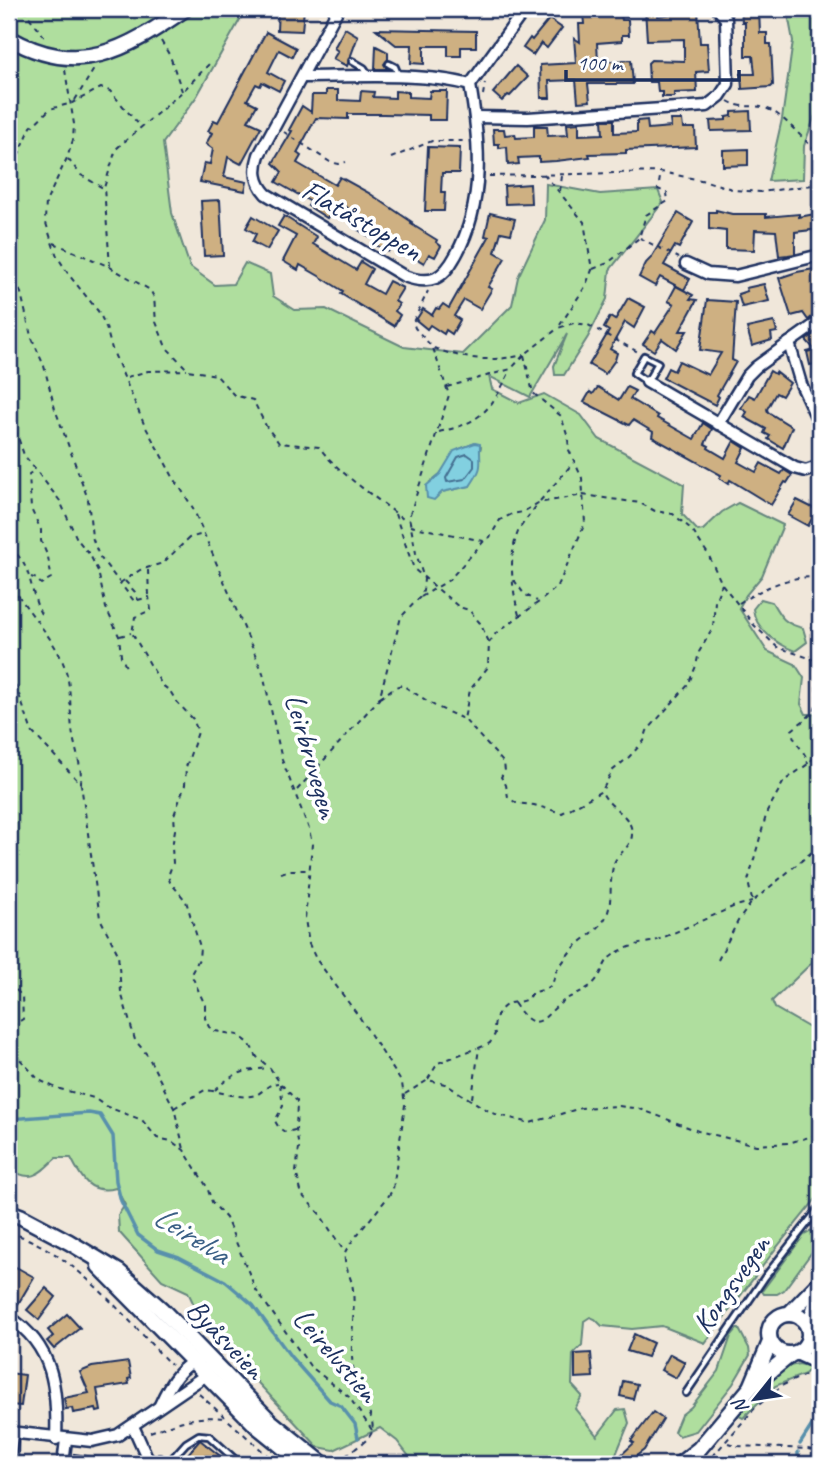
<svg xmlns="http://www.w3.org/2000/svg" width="829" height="1473" font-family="Caveat,sans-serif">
<rect width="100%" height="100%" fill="#f0e7da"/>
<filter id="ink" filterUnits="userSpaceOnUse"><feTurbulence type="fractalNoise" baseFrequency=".0143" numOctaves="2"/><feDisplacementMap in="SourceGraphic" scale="14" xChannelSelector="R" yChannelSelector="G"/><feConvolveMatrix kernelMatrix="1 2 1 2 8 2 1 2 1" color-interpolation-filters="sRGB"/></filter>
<g filter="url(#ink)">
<g fill="#afde9e" stroke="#65867e" stroke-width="2" fill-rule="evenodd">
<path d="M 9,9 L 192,9 L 194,11 L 198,9 L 246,9 L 197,96 L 163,143 L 172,213 L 190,267 L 215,285 L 233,284 L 245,263 L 270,274 L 273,296 L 295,310 L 326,309 L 404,347 L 463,354 L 512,305 L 518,277 L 545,220 L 546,184 L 600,194 L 658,190 L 663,202 L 610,270 L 607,299 L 588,337 L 564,375 L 555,375 L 554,366 L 567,334 L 530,397 L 489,376 L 492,389 L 519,403 L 544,394 L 581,415 L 599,439 L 684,484 L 682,514 L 698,531 L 703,530 L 722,512 L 738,503 L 783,525 L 762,576 L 746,595 L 739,608 L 767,651 L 795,664 L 804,678 L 801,704 L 806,714 L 814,714 L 820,710 L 820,955 L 772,1001 L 775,1008 L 820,1034 L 820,1194 L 777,1247 L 705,1343 L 662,1326 L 632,1329 L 602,1326 L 595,1319 L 590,1317 L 584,1321 L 582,1345 L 573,1354 L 572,1385 L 582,1396 L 575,1409 L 597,1436 L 617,1410 L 625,1409 L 629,1423 L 612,1464 L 415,1464 L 397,1441 L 380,1428 L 334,1450 L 318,1447 L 203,1324 L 188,1292 L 162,1280 L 119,1232 L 118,1215 L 125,1205 L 116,1188 C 90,1195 81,1178 71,1158 L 56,1158 C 39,1174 31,1184 9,1168 ZM 475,443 L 481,447 L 470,486 L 442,492 L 430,482 L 440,474 L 459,449 Z"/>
<polygon points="787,9 820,9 820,101 804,146 803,179 768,181 782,119 793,41"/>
<path d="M 761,599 L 772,602 C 781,618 785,624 803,628 L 807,642 L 795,651 C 777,644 755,629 753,609 Z"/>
<polygon points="819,1227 820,1241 784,1290 777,1294 764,1294 762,1291 804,1235"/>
<polygon points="737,1329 739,1329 749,1348 750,1355 733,1384 696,1431 679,1436 674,1432 681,1415 691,1407 719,1371 731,1336"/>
<path d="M 799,1364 L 812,1367 L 805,1374 L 775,1386 L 743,1418 L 739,1416 C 754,1395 771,1367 799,1364 Z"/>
</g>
<path fill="#82d0e0" stroke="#5990ac" stroke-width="2" d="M 475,443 L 480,444 C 479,466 485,464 470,486 L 442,492 L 434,500 L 427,498 L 426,486 L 440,474 L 454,451 Z"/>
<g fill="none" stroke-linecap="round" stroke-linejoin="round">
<polygon stroke="#446f92" stroke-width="2" points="467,454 474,459 474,467 465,479 447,482 446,478 458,457"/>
<g stroke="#5990ac" stroke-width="3.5">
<polyline points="9,1119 89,1113 100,1115 113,1136 116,1181 121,1201 138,1235 158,1250 179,1257 225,1281 253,1305 291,1357 330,1401 341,1406 355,1424 358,1438"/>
<polyline points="800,1444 816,1419 820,1404"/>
<polyline points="798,1464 798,1452"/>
</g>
</g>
<g fill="#ceb082" stroke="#1b2f5e" stroke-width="2">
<polygon points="278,9 304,9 302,31 277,30"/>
<polygon points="645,9 658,9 658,16 698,11 700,43 707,43 709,71 696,72 697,92 674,93 674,97 662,97 662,92 658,92 657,82 649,82 648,63 651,60 684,61 684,39 647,40"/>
<polygon points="741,9 759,9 760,33 767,33 767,44 771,44 773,85 771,87 742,89 741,74 755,74 753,56 745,56 745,22 742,22"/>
<polygon points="620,11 622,20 628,20 629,35 622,35 622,41 597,43 598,62 631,60 633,84 588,84 590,101 578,102 576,80 549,81 550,98 541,98 540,65 576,63 574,38 580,42 579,24 584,24 583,13"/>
<polygon points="549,19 562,28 547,48 541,43 533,55 523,48 530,38 532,40"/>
<polygon points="345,28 358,36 347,66 333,59 338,51 334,48"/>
<polygon points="376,29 476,31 476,47 461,47 461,56 448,56 448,46 424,46 424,64 411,63 412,45 396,45"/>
<polygon points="266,32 296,48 292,57 279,50 268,72 284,81 279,91 262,82 260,86 256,84 247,100 257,105 248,121 261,127 241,164 228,157 224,177 247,182 245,191 200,182 204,163 210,164 213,149 206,144 212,133 208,131 214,120 218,122"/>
<polygon points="376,46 388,52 388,59 384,64 387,69 375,69"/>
<polygon points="516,66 528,77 510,96 508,95 502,101 493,93"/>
<polygon points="326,90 338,90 338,100 360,101 361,91 374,92 373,97 395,98 395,91 408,92 408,97 429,98 430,91 447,91 446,120 429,120 429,115 383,114 348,114 348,119 316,118 297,153 301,156 297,163 335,185 340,177 369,193 412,222 411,224 437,240 436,242 441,246 435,257 429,254 424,263 409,254 411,250 395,240 388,252 376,245 378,242 352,226 358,216 356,213 337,202 327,218 308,206 311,202 276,182 282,172 273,163 292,131 289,130 302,106 311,112 312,95 326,95"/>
<polygon points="750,111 751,130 711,131 710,121 726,120 726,117 732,116 732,112"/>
<polygon points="602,120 614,120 614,133 637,132 637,121 647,120 648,129 671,127 670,120 682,120 683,128 695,128 696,147 626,150 626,153 589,154 590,157 556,161 539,162 539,157 518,158 519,164 508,165 507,147 499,148 499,144 494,144 493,129 504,129 505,135 515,134 516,138 534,137 534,126 547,126 548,136 568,135 567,124 579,123 579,135 603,134"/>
<polygon points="428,147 460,148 459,173 442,173 441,192 445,192 444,211 425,211"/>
<polygon points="748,149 748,165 723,166 723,150"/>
<polygon points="530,184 531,203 505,204 504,186"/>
<polygon points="220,200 223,255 204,256 201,201"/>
<polygon points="716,210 732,214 766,214 766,217 799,214 799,217 820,213 820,229 795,232 795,254 788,255 779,256 776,231 755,230 754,250 726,249 726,231 709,229 709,212 716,212"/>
<polygon points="490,213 515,219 511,234 501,232 495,252 505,258 488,287 492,289 480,309 464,300 454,316 460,320 452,334 446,330 444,334 430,325 427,329 416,320 423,309 432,315 436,308 439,309 443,304 449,308 489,237 485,236"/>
<polygon points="678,213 693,222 679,248 675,246 664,265 690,279 684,290 660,277 655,286 639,277 646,263 651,258"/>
<polygon points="253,216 278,231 267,250 252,242 256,234 246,228"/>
<polygon points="284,216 317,237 313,244 356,270 361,262 372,269 364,284 382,294 389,281 403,288 395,301 399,304 395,311 400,315 394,326 341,294 343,291 319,276 300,265 298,270 283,261 296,236 278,226"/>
<polygon points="820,268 820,311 808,320 803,313 791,316 779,278 797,272"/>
<polygon points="764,284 769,301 742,307 738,294 747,291 746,288"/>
<polygon points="676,286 693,295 690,299 697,300 680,331 687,331 676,349 662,339 654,351 643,344 652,331 655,333 674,304 668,301"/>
<polygon points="628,298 645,307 634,328 625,322 610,349 617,353 615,360 605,374 589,365 609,331 604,328 610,317 615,320"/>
<polygon points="707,300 736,302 732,360 736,362 717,395 719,397 715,405 663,378 668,368 674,371 679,361 708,375 721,353 700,350"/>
<polygon points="774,322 777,332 771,333 772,340 752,346 747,328"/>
<polygon points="815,334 820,340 820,363 810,365 807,352 815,350 806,340"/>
<polygon points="770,371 775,374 776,372 790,383 782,396 776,393 767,409 768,412 792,427 783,448 768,439 770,436 764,433 766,429 744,417 747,412 741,408 749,395 755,398"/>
<polygon points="598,387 619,400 627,387 635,391 630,399 658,416 657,418 694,439 703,423 712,429 705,444 709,446 708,448 725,458 734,441 745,448 738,462 756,472 761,463 781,474 784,470 792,475 787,483 785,482 771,505 730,480 728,484 719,478 721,475 652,437 653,432 633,420 629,425 584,402 590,392 593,394"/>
<polygon points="797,500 817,510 808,526 788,515"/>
<polygon points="16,1267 34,1277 18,1304 9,1298 9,1279"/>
<polygon points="46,1288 56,1297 39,1320 27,1310"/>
<polygon points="67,1314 80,1328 54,1349 47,1341 53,1336 48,1330"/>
<polygon points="634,1334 653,1343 647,1357 627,1351"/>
<polygon points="591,1353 593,1377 575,1378 575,1354"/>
<polygon points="670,1354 685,1362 676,1378 661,1370"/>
<polygon points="128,1362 131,1378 128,1379 129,1384 97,1389 101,1411 97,1412 96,1409 73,1413 72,1408 66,1409 64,1398 89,1393 80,1372 92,1367"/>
<polygon points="9,1373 25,1375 21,1406 10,1405 11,1401 9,1401"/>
<polygon points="623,1381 637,1384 633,1399 620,1396"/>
<polygon points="653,1412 663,1419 644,1450 626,1464 619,1457 634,1443 631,1441"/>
<polygon points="200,1440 224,1459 220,1464 179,1464"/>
<polygon points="74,1454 108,1459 108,1464 73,1464"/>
</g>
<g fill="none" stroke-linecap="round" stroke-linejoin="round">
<g stroke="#1b2f5e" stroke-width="10">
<g id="lane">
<polyline points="352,61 364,68 368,74"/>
<polyline points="389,64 395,67 399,77"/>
<polygon points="644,356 658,363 647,382 634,373"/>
<polyline points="686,1393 765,1277 820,1207"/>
<polyline points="11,1464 15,1434"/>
<polyline points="138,1464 159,1458 169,1462 186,1443 199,1435 209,1436 240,1464"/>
</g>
</g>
<g stroke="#1b2f5e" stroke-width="15">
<g id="street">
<path d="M 338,9 L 259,155 C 254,170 255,182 266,194 L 404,276 C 431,286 443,279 456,255 C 485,203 480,142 470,85 L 525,9"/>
<path d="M 302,77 C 351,77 423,72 470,85"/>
<polyline points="475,117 528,118 707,106 720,96 728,84 726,19 718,9"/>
<polyline points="686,264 708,274 735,276 820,255"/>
<polyline points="789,343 820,321"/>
<polyline points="647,382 795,468 806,471 820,466"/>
<polyline points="718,424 747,376 756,367 789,343 801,384 820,425"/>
<path d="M 9,1317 C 54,1346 58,1390 56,1439"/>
<polyline points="810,1334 820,1346"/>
<polyline points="796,1354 820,1365"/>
<path d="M 160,1405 C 167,1389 179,1366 197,1361"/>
<polyline points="133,1426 150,1464"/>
<polyline points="9,1432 92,1441 118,1435 206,1375 207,1368"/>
<polyline points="63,1464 66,1440"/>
</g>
</g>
<g stroke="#1b2f5e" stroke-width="19">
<g id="secondary">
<path d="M 9,38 C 79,78 125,50 185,9"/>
<polyline points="9,1212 20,1216 69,1242 119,1272 161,1309 271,1422 323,1464"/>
<polyline points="99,1266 257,1426 304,1464"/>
<circle cx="789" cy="1334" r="20"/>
<polyline points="789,1314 820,1282"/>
<polyline points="809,1327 820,1290"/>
<polyline points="752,1385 770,1342"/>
<polyline points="680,1464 699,1449 752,1386 790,1355"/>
</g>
</g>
<g stroke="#1b2f5e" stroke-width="2" stroke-dasharray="5 5" stroke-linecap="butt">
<polyline points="23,9 46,39"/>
<polyline points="161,41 170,56 182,91"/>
<path d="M 65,70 L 74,124 L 73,140 L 67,158 L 46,202 L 45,220 L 52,242 L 57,256 L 69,275 L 98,311 L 105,324 L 112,349 L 144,424 L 172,475 L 193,508 L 263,673 L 282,760 L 309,829 L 312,844 L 305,919 L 309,944 L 316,959 L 360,1018 L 402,1083 L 405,1105 L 393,1189 C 385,1204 346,1245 345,1253 C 343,1266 352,1277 353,1290 C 356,1320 347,1352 356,1381 C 360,1395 376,1418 372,1432 C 367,1444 348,1451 340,1462"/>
<polyline points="483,95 485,83"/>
<polyline points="75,100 94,69"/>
<path d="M 728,101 C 745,111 754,102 770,110 C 787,118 803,141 820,153"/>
<polyline points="284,132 330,162 339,164 346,162"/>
<polyline points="391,158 432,141 465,141"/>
<polyline points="68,159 81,175 103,188"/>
<polyline points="544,174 584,222 592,270 585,287 558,328 574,323 588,325 638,352"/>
<polyline points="489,176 661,172 706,181 735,190 761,192 820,184"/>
<polyline points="560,191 562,176"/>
<polyline points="9,194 14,180 14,165 31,127 50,109 72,103 101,88 110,91 140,126"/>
<polyline points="640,238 679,258"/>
<path d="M 54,243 L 110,267 L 150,290 L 154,297 L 156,322 L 166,347 L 188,370 L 216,375 L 234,395 L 253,400 L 266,426 L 279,443 L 319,447 C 341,476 375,496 403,519 L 408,518"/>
<polyline points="9,262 12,275 21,293 31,336 44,366 55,409 88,499 92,537 99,556 134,601 149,597 151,610 135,617 132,633 162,685 170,691 176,701 193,719 198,732 186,767 185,785 174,815 175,830 172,847 173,863 168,876 170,882 186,901 200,947 199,959 191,974 205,1005 205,1018 209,1027 215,1031 238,1035 249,1043 257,1057 270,1068 280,1083 297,1101 296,1130 299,1148 296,1172 302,1195 319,1213 344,1251"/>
<polyline points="110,266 104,188 116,149 182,92 212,61"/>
<polyline points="593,269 608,263 639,238 646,215 668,201 667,193 658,189 661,172"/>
<path d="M 434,348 C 464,360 492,362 524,355"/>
<polyline points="524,355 533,393 561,416 568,438 569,450 582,478 585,523 558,586 539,602 496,633 489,643 488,667 470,690 464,719 504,763 505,771 501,777 506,785 508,797 516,803 534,805 562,813 602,791 612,771 629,757 644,741 647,731 688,685 696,666 699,652 713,628 715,601 722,584"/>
<polyline points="127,377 148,371 187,370"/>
<polyline points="447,387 511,369 524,355 557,329"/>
<polyline points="9,411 24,455 60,501 77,539 90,555 98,571 106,608 119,636 121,656 126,667"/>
<path d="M 439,432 C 483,422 491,409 510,371"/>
<polyline points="540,501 573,463"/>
<polyline points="395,514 414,569 459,607 469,610 480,623 489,642"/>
<path d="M 410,526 L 484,541 L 490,537 L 500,520 L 512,514 L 523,512 L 538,503 L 583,495 L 640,503 L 655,511 L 673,514 L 691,529 L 708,554 L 722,584 L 754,625 L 777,647 L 815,660 L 817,702 L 814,712 L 792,730 C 793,744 806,750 808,764"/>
<path d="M 9,548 C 33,563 29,592 41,614"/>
<polyline points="148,570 149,596"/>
<polyline points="31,577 37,579 41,584 51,578 51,575 48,557 41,541 41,530 31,509 29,474 34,471"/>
<polyline points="514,580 524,594 537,601"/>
<polyline points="125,581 135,592 138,600"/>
<polyline points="120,583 140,570 163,563 189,538 203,534"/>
<path d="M 18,595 C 35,621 60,645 67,675 C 71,693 70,711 72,729 C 74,748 82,764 81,783"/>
<polyline points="421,597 449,580 484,541"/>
<path d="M 739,603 C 764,588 790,574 820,578"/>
<path d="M 519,615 C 512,589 508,557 518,532 C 522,523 531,514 537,505"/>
<polyline points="120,636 131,633"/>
<polyline points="815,659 820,629"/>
<polyline points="9,666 32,732 81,784 100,918 118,954 121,992 135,1040 148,1056 174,1108 184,1149"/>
<polyline points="380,698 395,687 402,685 435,706 463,719"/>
<polyline points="297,790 379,699 401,617 420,597 423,591 424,579 416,553 409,517 449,395 433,348 415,328 413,322 428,291"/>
<polyline points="281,873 290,870 308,870"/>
<polyline points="752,900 748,881 767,812 784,781 808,764 820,751"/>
<polyline points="718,960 738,921 752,902 813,851 820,843"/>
<polyline points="9,983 22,996 23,1019 12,1026 11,1041 17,1056 39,1080 56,1088 94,1098 105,1106 142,1120 157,1138 171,1141 184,1150 207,1187 212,1202 226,1218 256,1290 310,1366 349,1397 372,1430"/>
<polyline points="9,993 13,1004 12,1025"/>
<path d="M 514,1003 C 539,1039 542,1015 565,1000 C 576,993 589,990 597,979 C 603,972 604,961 612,956 C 620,949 643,942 653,942 L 735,906 L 752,902"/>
<polyline points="428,1079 438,1063 477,1048"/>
<polyline points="280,1084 283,1106 275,1121 279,1128 285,1132 295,1130"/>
<path d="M 215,1090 C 232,1073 245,1070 269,1068"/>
<polyline points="405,1094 428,1080 445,1084 492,1113 530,1123 581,1108 619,1106 640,1109 698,1131 756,1145 788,1143 820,1134"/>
<path d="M 472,1098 L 479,1048 L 490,1043 L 495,1034 C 492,1022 498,1008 510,1003 C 514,1002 521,1002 525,1000 C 528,998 530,995 533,993 C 540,990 548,990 552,984 C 554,981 554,976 555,973 C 558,968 564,961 567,956 C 579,938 604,932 609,908 C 612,894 609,875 615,861 C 620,852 632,846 632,834 C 632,814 609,809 602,792"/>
<path d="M 174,1108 L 205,1090 C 221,1091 243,1101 258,1094 C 266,1089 268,1084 278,1083"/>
<path d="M 9,1232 C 75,1252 124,1317 171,1365"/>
<polyline points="199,1394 277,1464"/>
<path d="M 150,1432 C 178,1422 195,1415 225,1418"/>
<polyline points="728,1443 738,1446 808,1449 820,1452"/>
<polyline points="706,1464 755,1408 783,1385 810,1373"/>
</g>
<use href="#lane" stroke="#fff" stroke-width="4.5"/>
<use href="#street" stroke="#fff" stroke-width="10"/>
<use href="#secondary" stroke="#fff" stroke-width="14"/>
</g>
</g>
<g text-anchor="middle" stroke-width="7" stroke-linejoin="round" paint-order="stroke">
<g font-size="30" fill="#1b2f5e" stroke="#fff">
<text transform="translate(362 220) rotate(30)" y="10">Flatåstoppen</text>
<text transform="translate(312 756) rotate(74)" y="10">Leirbruvegen</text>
<text transform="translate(731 1284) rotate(-55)" y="10">Kongsvegen</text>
<text transform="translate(226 1339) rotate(46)" y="10">Byåsveien</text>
<text transform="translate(336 1355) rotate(49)" y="10">Leirelvstien</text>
</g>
<g font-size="32" font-style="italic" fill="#3a5f85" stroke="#fff">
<text transform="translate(192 1234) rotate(32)" y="11">Leirelva</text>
</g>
</g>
<rect width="829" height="1473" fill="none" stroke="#fff" stroke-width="35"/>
<rect x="18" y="18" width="794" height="1438" fill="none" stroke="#1b2f5e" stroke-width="2.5" filter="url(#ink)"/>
<g transform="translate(755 1399) rotate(240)" stroke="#ffffff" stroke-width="5" paint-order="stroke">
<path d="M0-5L12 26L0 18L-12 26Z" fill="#1b2f5e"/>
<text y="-10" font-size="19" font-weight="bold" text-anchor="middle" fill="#1b2f5e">N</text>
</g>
<path d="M566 70v10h173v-10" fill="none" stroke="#1b2f5e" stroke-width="3.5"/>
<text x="577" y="70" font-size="21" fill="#1b2f5e" stroke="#ffffff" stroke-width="5" paint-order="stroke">100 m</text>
</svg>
